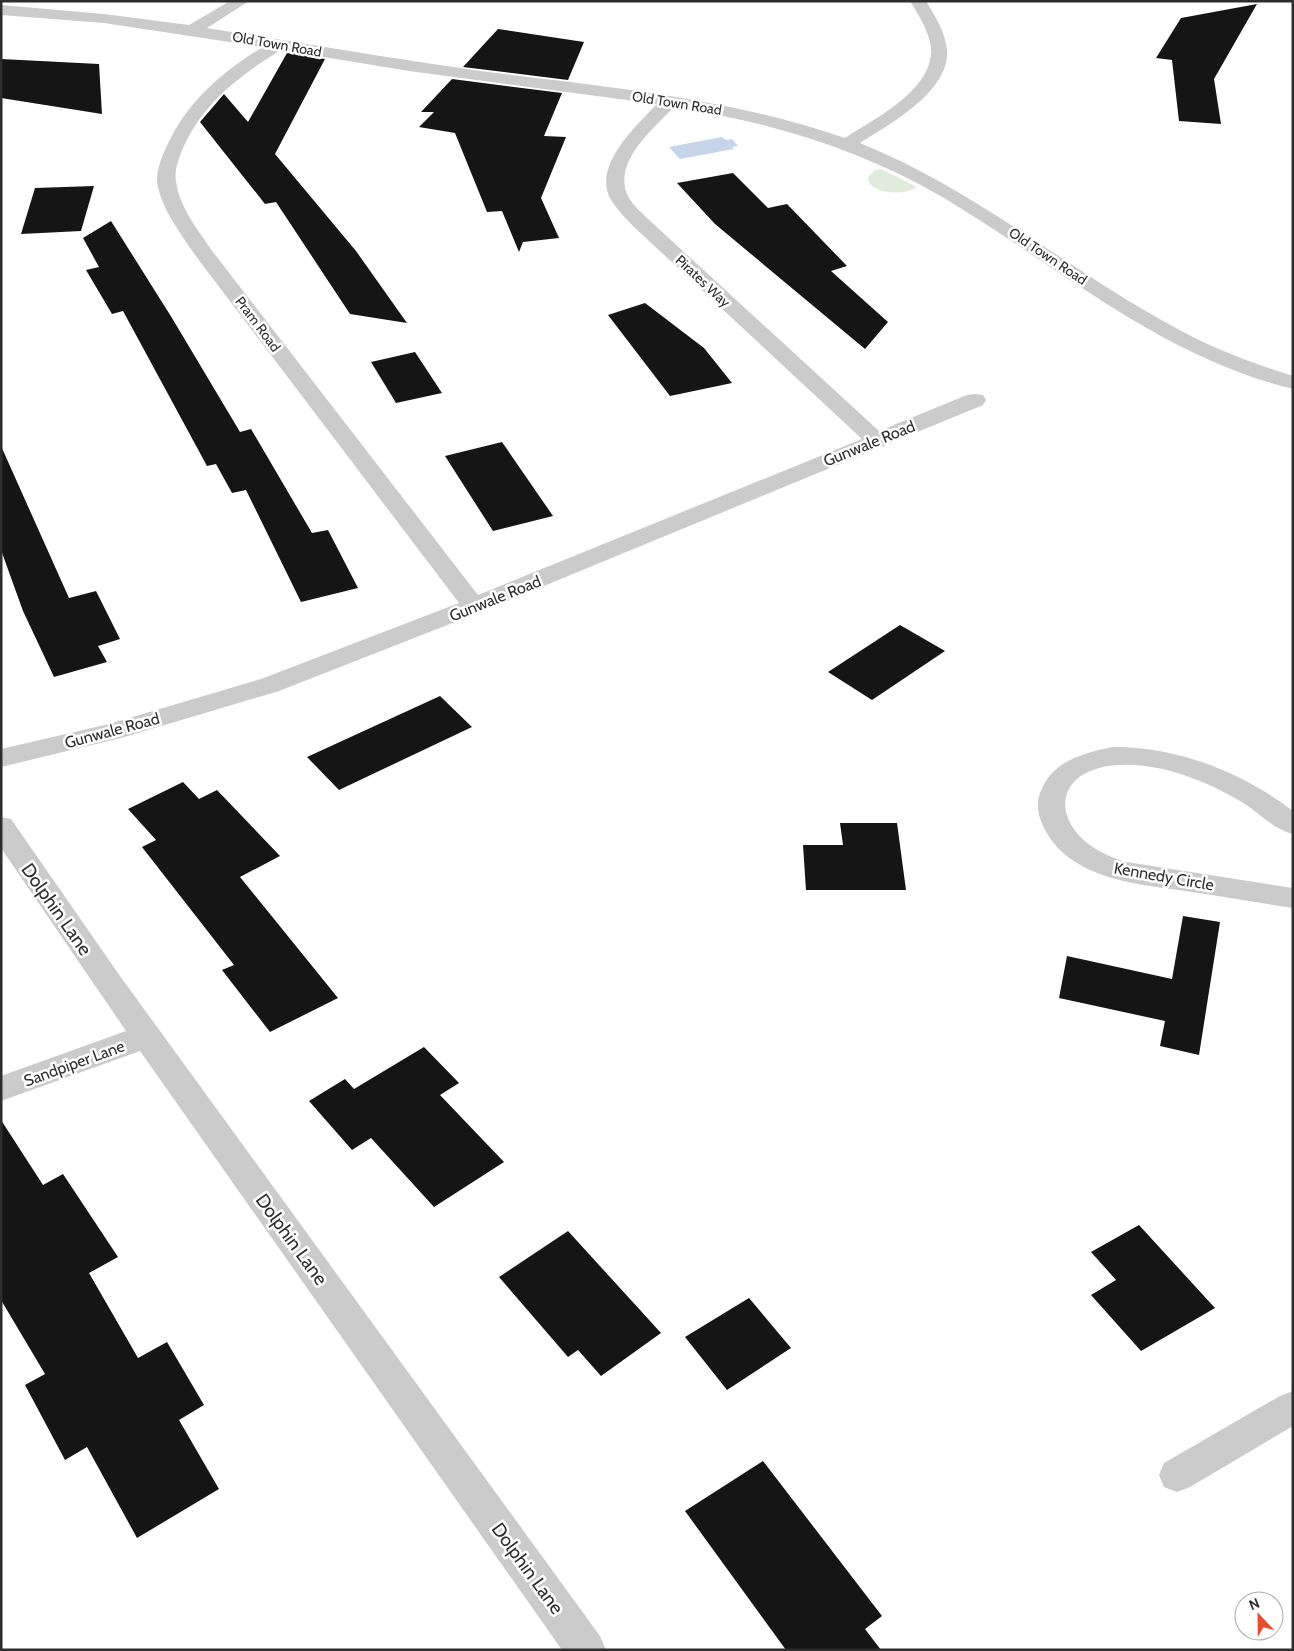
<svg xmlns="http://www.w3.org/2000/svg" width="1294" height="1651" font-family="Cabin,sans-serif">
<rect width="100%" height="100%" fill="#fff"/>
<path fill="#e0ebdb" d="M 881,169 L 917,187 C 906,196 868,195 868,177 L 875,170 Z"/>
<polygon fill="#c7d5eb" points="722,137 726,140 732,139 738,146 732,147 734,149 680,159 669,147"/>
<g fill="#151515">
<polygon points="1257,4 1214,79 1221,124 1179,121 1172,60 1156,58 1181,18"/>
<polygon points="498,29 584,42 568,80 463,67"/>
<polygon points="287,53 325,59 275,154 356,251 407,323 350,314 276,202 265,204 200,122 224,94 248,122"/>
<polygon points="1,59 99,64 102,114 1,98"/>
<polygon points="452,79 562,93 544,136 566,137 541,198 559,238 523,242 519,252 502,211 487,212 455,133 419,127 434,112 421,112"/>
<polygon points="733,173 768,208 787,204 847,266 831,271 888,322 865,349 715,224 677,183"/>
<polygon points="94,186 81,231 21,234 35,188"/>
<polygon points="111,221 172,318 240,432 251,429 312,533 328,530 358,588 301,602 246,490 232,493 216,464 207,466 123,311 112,314 86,270 99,267 83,238"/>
<polygon points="645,303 704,348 732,383 670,396 608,315"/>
<polygon points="415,352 442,393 396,403 371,362"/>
<polygon points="502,442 553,516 493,531 445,456"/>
<polygon points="1,446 69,598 96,591 120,639 98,646 107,662 54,677 23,611 1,550"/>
<polygon points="900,625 945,651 872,700 828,672"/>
<polygon points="440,696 472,727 339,790 307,757"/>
<polygon points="183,782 199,799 217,790 280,856 240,877 338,998 270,1032 222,970 234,965 142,847 156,840 128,809"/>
<polygon points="840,823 897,823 906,890 806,890 803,845 843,845"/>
<polygon points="1183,916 1220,922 1199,1055 1160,1046 1165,1021 1059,998 1067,956 1172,979"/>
<polygon points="424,1047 459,1083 440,1095 504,1162 434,1207 371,1138 352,1150 309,1101 345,1079 354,1089"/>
<polygon points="1,1120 43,1185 63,1174 118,1257 89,1273 138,1358 167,1342 204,1405 179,1420 219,1489 137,1538 87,1447 65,1460 25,1385 45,1374 1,1300"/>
<polygon points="1139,1225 1215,1308 1141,1351 1091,1295 1116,1280 1091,1252"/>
<polygon points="568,1231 661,1333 601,1376 578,1350 568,1357 499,1277"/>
<polygon points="749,1298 791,1348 727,1390 685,1337"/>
<polygon points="763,1461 882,1616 865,1629 881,1650 786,1650 685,1511"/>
</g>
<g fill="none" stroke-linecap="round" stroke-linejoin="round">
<g fill="#cbcbcb" fill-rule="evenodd">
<path d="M 230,1 L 249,1 L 207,28 C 301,43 394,59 488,72 C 608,87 730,98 845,138 C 874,119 927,93 931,55 C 933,37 919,16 910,1 L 926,1 C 935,16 946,33 947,51 C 949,92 890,124 860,143 C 974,189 1067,269 1174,327 C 1211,348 1252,363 1293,376 L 1293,389 C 1161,357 1058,266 944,198 C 860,149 770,122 674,107 C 653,129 610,164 629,198 C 633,205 641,212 647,218 L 879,431 L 967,395 L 975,394 L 983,395 L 986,400 L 983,405 L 483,611 L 279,691 L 121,738 L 1,767 L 1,749 L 109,724 L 261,679 L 459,603 L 198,259 C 183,237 160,208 157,181 C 157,170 161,158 166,148 C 186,103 221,72 263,47 L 104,23 L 1,15 L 1,5 L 104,14 L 189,25 ZM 281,50 L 409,71 L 657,104 C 637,125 595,163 609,196 C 614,207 625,217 633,226 L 862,439 L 478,595 L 213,252 C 199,231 179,207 176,181 C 174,170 179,158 183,148 C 203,103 240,75 281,50 Z"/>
<path d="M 1112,747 C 1176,746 1242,772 1293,811 L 1293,834 C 1276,830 1262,816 1248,806 C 1215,785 1173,767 1134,765 C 1042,760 1045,840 1127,862 L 1293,888 L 1293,908 C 1259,903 1225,897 1192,892 C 1140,884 1069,881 1043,826 C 1038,815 1036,805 1040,793 C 1052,761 1081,754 1112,747 Z"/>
<polygon points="1,817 11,819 120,976 600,1636 606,1650 562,1650 140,1051 1,1101 1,1076 126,1031 1,848"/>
<polygon points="1293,1391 1293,1426 1190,1487 1177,1492 1164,1487 1159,1475 1164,1463 1280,1396"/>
</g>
</g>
<g text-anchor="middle" stroke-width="5" stroke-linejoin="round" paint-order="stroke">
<g font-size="14" fill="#2e2e2e" stroke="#fff">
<text transform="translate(277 44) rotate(10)" y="5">Old Town Road</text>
<text transform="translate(677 103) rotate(9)" y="5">Old Town Road</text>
<text transform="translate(1048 256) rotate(34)" y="5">Old Town Road</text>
<text transform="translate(703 281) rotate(43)" y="5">Pirates Way</text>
<text transform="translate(258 324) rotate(53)" y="5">Pram Road</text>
</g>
<g font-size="16" fill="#2e2e2e" stroke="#fff">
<text transform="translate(869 443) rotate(-22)" y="6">Gunwale Road</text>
<text transform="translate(495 598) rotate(-22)" y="6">Gunwale Road</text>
<text transform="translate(112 730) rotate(-15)" y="6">Gunwale Road</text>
<text transform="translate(1164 876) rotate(10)" y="6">Kennedy Circle</text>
<text transform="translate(74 1063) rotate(-20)" y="6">Sandpiper Lane</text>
</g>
<g font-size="19" fill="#2e2e2e" stroke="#fff">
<text transform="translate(57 909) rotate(55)" y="7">Dolphin Lane</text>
<text transform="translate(292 1239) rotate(54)" y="7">Dolphin Lane</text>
<text transform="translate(528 1568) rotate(54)" y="7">Dolphin Lane</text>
</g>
</g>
<rect width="1294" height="1651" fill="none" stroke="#2e2e2e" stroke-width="5"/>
<g transform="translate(1259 1616) rotate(338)"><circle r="24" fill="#ffffff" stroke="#ababab"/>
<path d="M0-4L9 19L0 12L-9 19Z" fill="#e34e31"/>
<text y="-8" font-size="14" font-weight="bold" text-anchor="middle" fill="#2e2e2e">N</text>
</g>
</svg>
